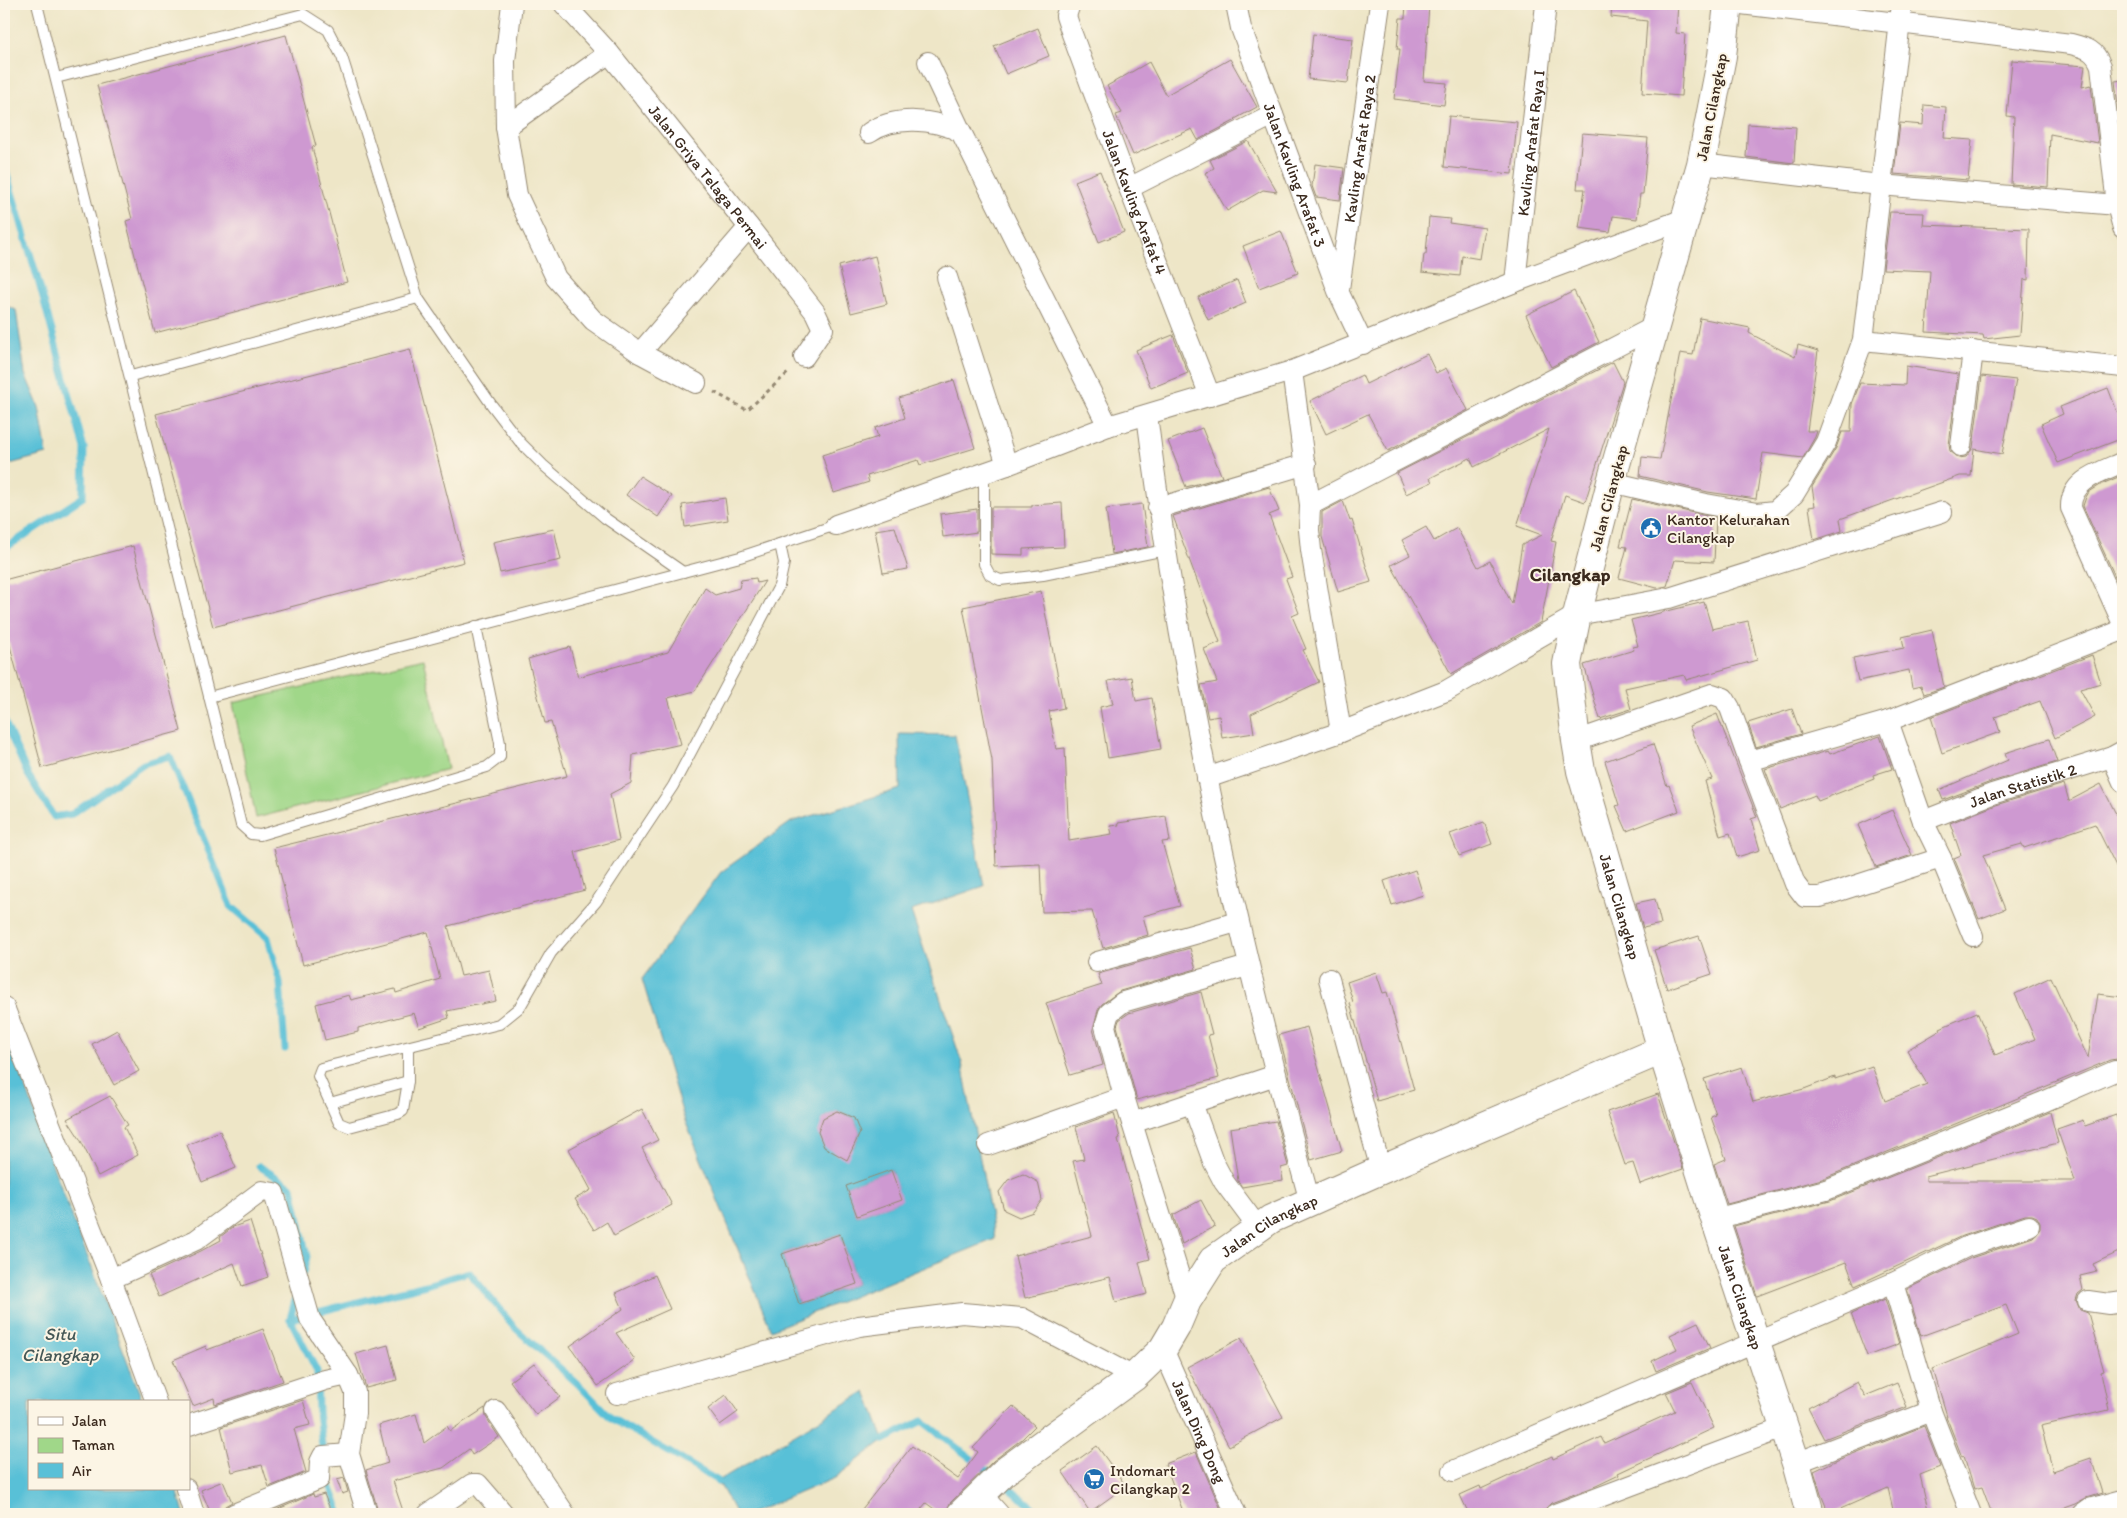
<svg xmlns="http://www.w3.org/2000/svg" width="2127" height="1518" font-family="Itim,sans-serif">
<rect width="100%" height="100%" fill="#fcf5e5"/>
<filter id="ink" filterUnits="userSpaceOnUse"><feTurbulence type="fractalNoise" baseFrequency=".02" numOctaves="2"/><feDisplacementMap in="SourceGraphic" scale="10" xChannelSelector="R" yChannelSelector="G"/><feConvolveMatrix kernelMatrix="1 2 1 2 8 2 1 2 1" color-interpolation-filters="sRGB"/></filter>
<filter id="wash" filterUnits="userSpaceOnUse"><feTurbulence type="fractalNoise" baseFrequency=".0096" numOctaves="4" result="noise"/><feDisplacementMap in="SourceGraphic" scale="20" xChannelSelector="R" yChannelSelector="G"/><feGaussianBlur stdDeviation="1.12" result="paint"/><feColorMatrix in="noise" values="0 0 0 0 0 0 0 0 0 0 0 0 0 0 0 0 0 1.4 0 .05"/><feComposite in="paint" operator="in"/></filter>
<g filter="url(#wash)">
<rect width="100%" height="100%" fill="#eee6c7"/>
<polygon fill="#a0d789" stroke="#6e8054" points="423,659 448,769 256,818 233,703"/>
<g fill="#59c0d7" stroke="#4a757a" fill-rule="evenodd">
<polygon points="4,305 16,310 25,374 39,407 47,454 6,465 4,463"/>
<path d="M 899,734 L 955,735 L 984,886 L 911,911 L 962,1063 L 995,1239 L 771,1330 L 684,1118 L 642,979 L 721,872 L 791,822 L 900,789 ZM 838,1111 L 854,1118 L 860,1133 L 853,1148 L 823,1118 ZM 891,1170 L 901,1200 L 857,1216 L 847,1186 ZM 840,1234 L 857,1284 L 799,1304 L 782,1254 Z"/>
<polygon points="4,1035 16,1058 54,1169 143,1402 29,1402 29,1489 177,1489 184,1514 4,1514"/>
<polygon points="866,1391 884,1440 835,1478 749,1514 736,1514 718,1481"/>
</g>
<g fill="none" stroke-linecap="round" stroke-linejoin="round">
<g stroke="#59c0d7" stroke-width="7">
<polyline points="4,165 40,287 84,448 83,497 4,549"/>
<polyline points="4,720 27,773 54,817 72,814 143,764 170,756 231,906 268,938 280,982 285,1049"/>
<polyline points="259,1166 292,1187 307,1257 303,1273"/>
<polyline points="297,1293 290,1319 317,1371 318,1411 323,1454"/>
<polyline points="290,1319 426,1285 469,1272 514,1327 579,1385 611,1418 718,1481"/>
<polyline points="884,1440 922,1421 993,1475"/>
<polyline points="326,1475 341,1514"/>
<polyline points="1002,1482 1041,1514"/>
</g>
</g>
<g id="blocks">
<g fill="#ce99d1">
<polygon points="1406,4 1429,4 1424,81 1447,83 1444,105 1394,99 1400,49 1397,49 1400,18 1405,18"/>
<polygon points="1612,4 1678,4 1676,33 1685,34 1681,96 1642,93 1647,21 1611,17"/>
<polygon points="1038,28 1049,56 1006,74 994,46"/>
<polygon points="1313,34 1353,39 1348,83 1308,79"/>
<polygon points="286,35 316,146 312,147 347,282 155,333 126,221 132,219 97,85"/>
<polygon points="1230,59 1257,107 1235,119 1236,120 1198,140 1192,129 1133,155 1116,115 1122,113 1107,86 1149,62 1166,95"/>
<polygon points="2012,60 2085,66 2082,87 2091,85 2098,143 2050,134 2048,187 2011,184 2014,117 2007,116"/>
<polygon points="2123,80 2123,148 2115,81"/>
<polygon points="1924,105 1946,107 1944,138 1972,140 1968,180 1894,174 1900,123 1923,125"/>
<polygon points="1449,116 1517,122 1512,174 1444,167"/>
<polygon points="1748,124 1796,127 1794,163 1746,157"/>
<polygon points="1582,133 1648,138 1643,194 1640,194 1637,219 1613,216 1610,232 1579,228 1585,189 1577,189"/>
<polygon points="1248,141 1277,192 1263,190 1227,211 1205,173 1214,168 1210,160"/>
<polygon points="1315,164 1344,168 1340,200 1316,197 1312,186"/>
<polygon points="1100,171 1124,232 1099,242 1075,181"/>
<polygon points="1890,212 1924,213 1923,225 2029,229 2028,280 2024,279 2020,335 1984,339 1983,335 1926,332 1930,271 1883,269"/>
<polygon points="1429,217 1450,219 1449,223 1485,228 1480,259 1462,256 1460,276 1422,272 1424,254 1426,254"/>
<polygon points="1281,231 1298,273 1259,288 1243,246"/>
<polygon points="875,256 887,304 851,313 839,266"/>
<polygon points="1237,280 1246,303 1208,320 1198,297"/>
<polygon points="1574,291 1599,342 1551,367 1526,315"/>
<polygon points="1700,318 1750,328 1749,333 1795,357 1798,345 1818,351 1807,431 1817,431 1815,437 1803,458 1763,453 1756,499 1708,492 1640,476 1642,457 1660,459 1680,353 1693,355"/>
<polygon points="1173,335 1188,373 1151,388 1136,350"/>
<polygon points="410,349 464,562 213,627 156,414"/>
<polygon points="1427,354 1436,373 1446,368 1468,410 1388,451 1368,414 1326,434 1310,401 1362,375 1366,384"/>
<polygon points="1613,362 1623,382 1585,502 1565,495 1551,541 1556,542 1541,622 1451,674 1391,565 1410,555 1402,540 1426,527 1434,541 1457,528 1478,567 1490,561 1512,604 1522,545 1542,535 1517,526 1549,429 1474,467 1470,458 1430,478 1432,482 1406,494 1397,473"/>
<polygon points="1906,366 1958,374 1949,445 1950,451 1959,458 1966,457 1973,448 1982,376 2016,380 2002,454 1974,449 1971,476 1960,476 1840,519 1842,531 1814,540 1809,507 1815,506 1812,487 1836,448 1842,432 1851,432 1852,404 1860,383 1905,385"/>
<polygon points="954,380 975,448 920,465 918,460 867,476 869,482 834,493 822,455 878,437 875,428 905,418 899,398"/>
<polygon points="2108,388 2123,427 2123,438 2058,463 2041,424 2063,414 2060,407"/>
<polygon points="1202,428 1222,477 1186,487 1168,441"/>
<polygon points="2123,475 2123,594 2083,506 2086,497 2089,492 2102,484"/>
<polygon points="640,476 672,496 658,517 626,495"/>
<polygon points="1269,487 1279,511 1269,515 1292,577 1286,579 1299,613 1292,616 1306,649 1303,650 1319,682 1251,714 1254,733 1222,738 1219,716 1208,718 1201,685 1217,682 1204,649 1220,642 1173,516"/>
<polygon points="725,498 728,520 685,527 682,505"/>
<polygon points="1632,499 1716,518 1714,562 1675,560 1667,586 1657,588 1619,578 1627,547 1620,546"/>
<polygon points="1343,501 1350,521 1352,520 1371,582 1338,592 1322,537 1322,512"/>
<polygon points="1062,503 1064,547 1023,549 1023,555 991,554 991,507 1032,507 1032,505"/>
<polygon points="1142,504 1148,547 1112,554 1106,509"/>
<polygon points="977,509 977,532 943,537 940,514"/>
<polygon points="895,527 908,569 883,573 875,530"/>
<polygon points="554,529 561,560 500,573 493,542"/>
<polygon points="133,546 181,731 42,768 4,623 4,580"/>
<polygon points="756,578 757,583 765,581 695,691 668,698 681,744 633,755 631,783 610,794 619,840 575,852 585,890 448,926 461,976 489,970 496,1001 447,1011 449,1018 419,1028 414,1013 358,1028 358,1032 325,1040 316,1004 349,995 351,1000 395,989 396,993 440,979 428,932 303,965 274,848 567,776 551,722 545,723 528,659 570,647 578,677 668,652 705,588 715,595 739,588 741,580"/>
<polygon points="1041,591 1064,708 1049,711 1056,749 1065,748 1069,841 1112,834 1110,826 1119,825 1118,823 1166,816 1170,841 1162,842 1180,906 1143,916 1148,935 1103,948 1092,911 1042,912 1040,864 996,866 992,760 963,607"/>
<polygon points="1704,602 1712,629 1748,621 1757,660 1686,680 1684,675 1625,688 1631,709 1600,719 1584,665 1634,650 1633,647 1638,646 1631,620"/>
<polygon points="1932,630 1944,687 1924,694 1921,686 1912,688 1909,670 1858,681 1853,658 1904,648 1902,637"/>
<polygon points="2092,655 2101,683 2080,689 2095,717 2055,738 2040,701 1995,717 2000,732 1942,753 1931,717"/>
<polygon points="1132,677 1136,701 1152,698 1161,749 1108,758 1100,707 1113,704 1108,681"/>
<polygon points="1792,709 1801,734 1756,747 1748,723"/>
<polygon points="1717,714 1757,817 1751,819 1760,850 1737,857 1730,833 1720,836 1705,781 1712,779 1689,726"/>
<polygon points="1880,736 1892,769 1873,775 1874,779 1818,801 1815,795 1780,809 1765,769 1828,751 1830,754"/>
<polygon points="2049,739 2057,762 1988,783 1943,800 1939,790 2008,760 2005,753"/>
<polygon points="1653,744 1667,786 1669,785 1679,811 1627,831 1616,806 1619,805 1605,761"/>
<polygon points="2064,784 2069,801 2101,784 2123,828 2123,880 2095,824 2024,848 2022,844 1983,855 2005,909 1979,919 1954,858 1961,855 1950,823 1996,805"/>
<polygon points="1892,810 1912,855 1876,867 1858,825"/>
<polygon points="1484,822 1492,844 1459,856 1450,834"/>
<polygon points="1415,870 1423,895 1392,905 1384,881"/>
<polygon points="1655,899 1661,924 1643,928 1636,903"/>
<polygon points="1699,936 1712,974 1667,989 1654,950"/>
<polygon points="1190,948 1196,969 1120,991 1102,1004 1098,1010 1093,1029 1103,1065 1070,1075 1046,1003 1102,985 1098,974"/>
<polygon points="1376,972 1383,993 1387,992 1414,1090 1377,1101 1350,1003 1353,1002 1347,982"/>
<polygon points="2051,977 2088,1058 2098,994 2123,997 2123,1015 2120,1036 2123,1047 2123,1063 2117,1059 2110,1060 1822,1179 1727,1204 1714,1164 1726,1159 1711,1117 1716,1115 1704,1079 1742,1067 1753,1102 1804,1089 1835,1077 1835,1079 1872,1066 1885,1101 1927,1084 1907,1050 1941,1030 1940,1028 1977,1012 1995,1055 2035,1039 2015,994"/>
<polygon points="1201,992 1212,1034 1208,1035 1219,1078 1137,1100 1117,1026 1119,1020 1129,1013"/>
<polygon points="1307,1027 1342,1151 1311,1160 1279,1035"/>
<polygon points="117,1030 139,1071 114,1085 92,1044"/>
<polygon points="1658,1094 1683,1169 1640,1184 1633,1163 1625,1165 1607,1112"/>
<polygon points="110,1096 128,1125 124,1127 138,1155 98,1176 80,1139 67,1119"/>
<polygon points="642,1109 658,1140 642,1148 672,1205 614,1236 607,1222 594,1230 575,1199 591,1190 569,1149"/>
<polygon points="837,1111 854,1118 860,1133 847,1160 824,1147 818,1132 823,1118"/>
<polygon points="2050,1112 2058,1143 1926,1176 1926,1181 2075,1181 2057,1129 2083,1120 2085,1126 2116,1115 2123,1135 2123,1250 2093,1264 2097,1272 2080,1276 2083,1290 2078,1294 2076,1300 2080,1310 2088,1313 2104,1371 2101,1372 2109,1410 2041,1426 2053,1471 2091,1458 2102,1493 2086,1498 2075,1504 2047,1514 1992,1514 1982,1487 1974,1489 1964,1456 1962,1457 1946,1416 1947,1416 1933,1369 2018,1334 2006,1305 1921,1336 1907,1289 1971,1258 2033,1237 2040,1229 2040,1223 2037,1217 2032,1215 2025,1215 1962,1236 1855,1286 1846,1262 1757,1296 1734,1226 1830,1201"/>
<polygon points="1114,1113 1120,1138 1118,1139 1150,1259 1139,1262 1147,1294 1116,1302 1110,1277 1025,1298 1015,1256 1092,1236 1073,1161 1084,1159 1076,1127"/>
<polygon points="1276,1121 1288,1166 1281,1168 1283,1180 1242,1187 1238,1181 1230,1128"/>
<polygon points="220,1131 236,1168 202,1182 187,1145"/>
<polygon points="891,1170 902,1200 857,1216 846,1186"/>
<polygon points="1023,1174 1038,1182 1042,1200 1033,1212 1019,1217 1004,1210 999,1192 1008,1180"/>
<polygon points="1201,1200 1215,1226 1182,1244 1173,1215"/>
<polygon points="250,1221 268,1277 242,1286 234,1263 159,1297 149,1275 201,1251 221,1240 220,1237 233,1227"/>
<polygon points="840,1234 857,1284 799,1304 782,1254"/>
<polygon points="655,1275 670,1309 616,1333 635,1360 598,1386 570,1346 623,1309 616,1293"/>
<polygon points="1885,1299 1899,1344 1867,1356 1851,1314"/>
<polygon points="1698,1322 1710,1348 1656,1371 1652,1361 1677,1349 1670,1335"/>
<polygon points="263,1329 283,1381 215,1404 214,1398 193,1406 173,1360 206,1346 207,1350"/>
<polygon points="1241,1338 1283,1417 1229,1446 1187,1367"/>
<polygon points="388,1345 397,1380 366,1388 356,1354"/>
<polygon points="534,1363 560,1397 536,1415 510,1381"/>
<polygon points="1692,1382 1714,1428 1618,1473 1619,1475 1596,1486 1551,1503 1544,1510 1536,1514 1469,1514 1460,1495 1480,1486 1481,1489 1552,1456 1553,1459 1601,1437 1604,1443 1675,1411 1666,1393"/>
<polygon points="1857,1382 1865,1396 1897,1383 1907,1407 1824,1439 1808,1408"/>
<polygon points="726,1395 738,1412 720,1425 708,1409"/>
<polygon points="303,1400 310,1425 294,1429 306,1472 269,1487 262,1465 232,1472 221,1427"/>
<polygon points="1013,1406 1035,1426 1022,1439 993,1461 950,1503 946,1514 941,1514 926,1503 917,1514 858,1514 912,1446 958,1479 978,1452 973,1448"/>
<polygon points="485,1408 486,1417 499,1437 472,1455 469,1449 443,1468 393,1481 404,1514 379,1514 366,1470 388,1463 379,1425 416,1414 424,1443 447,1426 450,1431"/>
<polygon points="1924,1426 1940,1467 1920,1475 1929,1514 1894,1514 1888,1488 1829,1514 1821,1494 1814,1471 1835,1461"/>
<polygon points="1097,1446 1126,1486 1090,1512 1062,1471"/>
<polygon points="1196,1452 1223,1514 1184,1514 1165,1464"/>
<polygon points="344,1478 348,1492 342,1494 337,1480"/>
<polygon points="223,1481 232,1502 225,1506 222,1514 211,1514 201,1490"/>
<polygon points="313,1494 314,1497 324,1494 332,1514 275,1514 276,1510"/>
</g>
</g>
</g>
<g filter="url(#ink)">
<use href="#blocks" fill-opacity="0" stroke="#948872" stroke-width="1"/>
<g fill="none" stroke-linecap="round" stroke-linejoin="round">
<g stroke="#948872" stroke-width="12">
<g id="lane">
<polyline points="37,4 241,825 251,834 260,835 487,767 500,757 500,743 476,626"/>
<polyline points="56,78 303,14 328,30 342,57 418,298 491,404 520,442 543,465 605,518 683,572"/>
<polyline points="131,376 418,298"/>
<polyline points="984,473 984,564 990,575 1000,580 1043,575 1165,550"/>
<polyline points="209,697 740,557 836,525"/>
<polyline points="408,1047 408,1081 403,1111 398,1114 349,1127 339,1123 318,1076 321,1068 499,1024 520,1007 551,953 596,902 673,786 779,586 784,563 780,544"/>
<polyline points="330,1103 408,1081"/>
</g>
</g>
<g stroke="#948872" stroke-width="22">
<g id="street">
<polyline points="512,4 505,61 506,127 517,195 556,278 593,320 640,353 696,383"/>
<path id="s1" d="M 564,4 L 609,53 L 749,227 L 815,312 L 823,329 L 804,357"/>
<path id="s2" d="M 1070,4 L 1066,16 L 1072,34 L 1129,188 L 1210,396"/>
<path id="s3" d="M 1236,4 L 1241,28 L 1338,291 L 1363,344"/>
<path d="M 1741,4 L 2071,44 C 2087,48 2095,50 2101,66 L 2117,205 L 2123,228"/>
<polyline points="928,62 961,132"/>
<polyline points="506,127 609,53"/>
<path d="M 869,133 C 895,115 934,119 961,132 L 1108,426"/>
<polyline points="1701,164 1880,185 2117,205"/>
<polyline points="1129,188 1273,115"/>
<polyline points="947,277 1007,465"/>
<path id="s4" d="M 1515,282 L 1546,4"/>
<path id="s5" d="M 1339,289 L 1380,4"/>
<polyline points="1863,340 2123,367"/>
<polyline points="640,353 749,227"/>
<polyline points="1292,371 1310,505 1309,530 1311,550 1341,732"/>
<path d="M 1147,415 C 1180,681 1239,943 1310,1202"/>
<polyline points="1961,446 1973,351"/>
<path d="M 2123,462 C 2101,472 2070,480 2071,508 L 2123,624"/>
<polyline points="1611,482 1706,504 1757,513 1775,511 1794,494 1826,442 1863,340 1902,4"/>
<polyline points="1310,505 1656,326"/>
<polyline points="1158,508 1306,464"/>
<polyline points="836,525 1007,465 1108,426 1292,371 1515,282 1684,219"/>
<polyline points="1888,721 1923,821 1941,858 1973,936"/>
<polyline points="1576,741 1712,694 1724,698 1730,708 1749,761 1888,721 2123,630"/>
<polyline points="2112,757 2123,782"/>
<polyline points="1749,761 1795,884 1805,897 1820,897 1941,858"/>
<polyline points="1207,778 1341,732 1446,691 1577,615 1669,598 1942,512"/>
<path id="s6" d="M 1923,821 L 1992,794 L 2112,757 L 2123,751"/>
<polyline points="1097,962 1237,922"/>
<polyline points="1329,979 1381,1170"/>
<polyline points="4,1007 111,1279 156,1402"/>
<polyline points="1192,1103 1213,1161 1224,1182 1259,1229"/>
<polyline points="1132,1123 1276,1075"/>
<polyline points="988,1145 1124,1097"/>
<polyline points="1715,1219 1826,1190 2043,1102 2115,1071"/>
<polyline points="111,1279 196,1240 262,1191 274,1193 310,1319 348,1375 355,1392 355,1413 349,1454 367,1514"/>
<polyline points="1893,1283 1931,1411 1971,1514"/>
<polyline points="1187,1301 1124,1097 1105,1026 1109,1013 1123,1002 1248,966"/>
<polyline points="2088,1301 2109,1304 2123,1302"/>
<path id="s7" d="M 1163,1349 L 1236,1514"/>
<polyline points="617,1394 859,1326 962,1313 1022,1318 1134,1377"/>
<polyline points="496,1411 565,1514"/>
<polyline points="189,1425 325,1380 348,1375"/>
<polyline points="1796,1463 1931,1411"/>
<polyline points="1453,1471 1893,1283 1966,1247 2029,1226"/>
<polyline points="186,1489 194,1514"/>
<polyline points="981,1494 999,1514"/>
<polyline points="234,1514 317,1480 319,1479 320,1462 323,1456 349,1454"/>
<polyline points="428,1514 472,1484 478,1484 504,1514"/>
<polyline points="1555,1514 1783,1428"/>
<polyline points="2082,1514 2089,1509 2123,1500"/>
</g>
</g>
<g stroke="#948872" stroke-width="30">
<g id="secondary">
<path id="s8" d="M 1728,4 L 1722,56 L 1701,164 L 1611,482 L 1577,615 L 1567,664 L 1576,741 L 1581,771 L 1662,1050 L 1715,1219 L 1796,1463 L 1810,1514"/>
<path id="s9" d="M 961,1514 L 1004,1472 L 1134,1377 L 1163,1349 L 1176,1327 L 1187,1301 L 1213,1260 L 1271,1219 L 1381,1170 L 1662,1050"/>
</g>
</g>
<polyline stroke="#948872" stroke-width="3" stroke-dasharray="4 4" stroke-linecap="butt" points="714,392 747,410 789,372"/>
<use href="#lane" stroke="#fff" stroke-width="10"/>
<use href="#street" stroke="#fff" stroke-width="20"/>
<use href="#secondary" stroke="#fff" stroke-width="28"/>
</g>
</g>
<defs>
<g id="civic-disc" transform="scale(1.125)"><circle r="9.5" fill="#1f6fb2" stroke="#fcf5e5"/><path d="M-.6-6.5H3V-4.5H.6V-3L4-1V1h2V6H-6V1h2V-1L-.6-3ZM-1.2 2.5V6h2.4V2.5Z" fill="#fff"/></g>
<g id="supermarket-disc" transform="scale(1.125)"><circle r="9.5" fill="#1f6fb2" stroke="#fcf5e5"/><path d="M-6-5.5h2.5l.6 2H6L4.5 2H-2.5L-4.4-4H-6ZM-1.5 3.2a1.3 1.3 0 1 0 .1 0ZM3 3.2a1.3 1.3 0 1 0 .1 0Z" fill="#fff"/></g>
</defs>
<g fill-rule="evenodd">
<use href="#civic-disc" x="1651" y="528"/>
<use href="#supermarket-disc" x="1094" y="1479"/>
</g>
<g text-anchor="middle" stroke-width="4" stroke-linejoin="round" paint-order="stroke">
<g font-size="16" fill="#3b2a1e" stroke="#fcf5e5">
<text transform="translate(1711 107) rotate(-79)" y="6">Jalan Cilangkap</text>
<text dy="6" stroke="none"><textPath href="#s4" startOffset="140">Kavling Arafat Raya I</textPath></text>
<text dy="6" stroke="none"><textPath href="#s5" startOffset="142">Kavling Arafat Raya 2</textPath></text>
<text dy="6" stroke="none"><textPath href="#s3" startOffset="181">Jalan Kavling Arafat 3</textPath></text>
<text dy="6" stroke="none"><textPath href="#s1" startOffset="225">Jalan Griya Telaga Permai</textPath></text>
<text dy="6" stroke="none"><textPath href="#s2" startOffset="211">Jalan Kavling Arafat 4</textPath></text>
<text transform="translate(1608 498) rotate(-75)" y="6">Jalan Cilangkap</text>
<text dy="6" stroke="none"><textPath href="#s6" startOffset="106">Jalan Statistik 2</textPath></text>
<text dy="6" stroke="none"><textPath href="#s8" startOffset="929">Jalan Cilangkap</textPath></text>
<text dy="6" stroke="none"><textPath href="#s9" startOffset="430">Jalan Cilangkap</textPath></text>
<text dy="6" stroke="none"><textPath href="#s8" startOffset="1338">Jalan Cilangkap</textPath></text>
<text dy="6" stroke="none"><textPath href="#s7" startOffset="90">Jalan Ding Dong</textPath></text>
</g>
<g font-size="16" fill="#3b2a1e" stroke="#fcf5e5" text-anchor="start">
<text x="1667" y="525">Kantor Kelurahan<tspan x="1667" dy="18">Cilangkap</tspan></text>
<text x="1110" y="1476">Indomart<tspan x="1110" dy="18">Cilangkap 2</tspan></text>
</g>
<g font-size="18" font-style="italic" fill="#445756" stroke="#fcf5e5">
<text x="60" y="1340">Situ<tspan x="60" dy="21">Cilangkap</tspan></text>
</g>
<g font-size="19" font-weight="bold" fill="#3b2a1e" stroke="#fcf5e5">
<text x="1570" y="581">Cilangkap</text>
</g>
</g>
<rect width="2127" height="1518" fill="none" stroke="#fcf5e5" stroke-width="20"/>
<rect x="28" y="1400" width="162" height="90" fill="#fcf5e5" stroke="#afa495"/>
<rect x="38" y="1417" width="25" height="8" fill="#ffffff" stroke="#afa495"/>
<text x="72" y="1426" font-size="15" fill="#3b2a1e">Jalan</text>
<rect x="38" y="1438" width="25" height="15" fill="#a0d789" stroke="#afa495"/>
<text x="72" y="1450" font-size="15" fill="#3b2a1e">Taman</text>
<rect x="38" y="1463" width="25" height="15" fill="#59c0d7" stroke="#afa495"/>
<text x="72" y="1476" font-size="15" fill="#3b2a1e">Air</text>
</svg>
